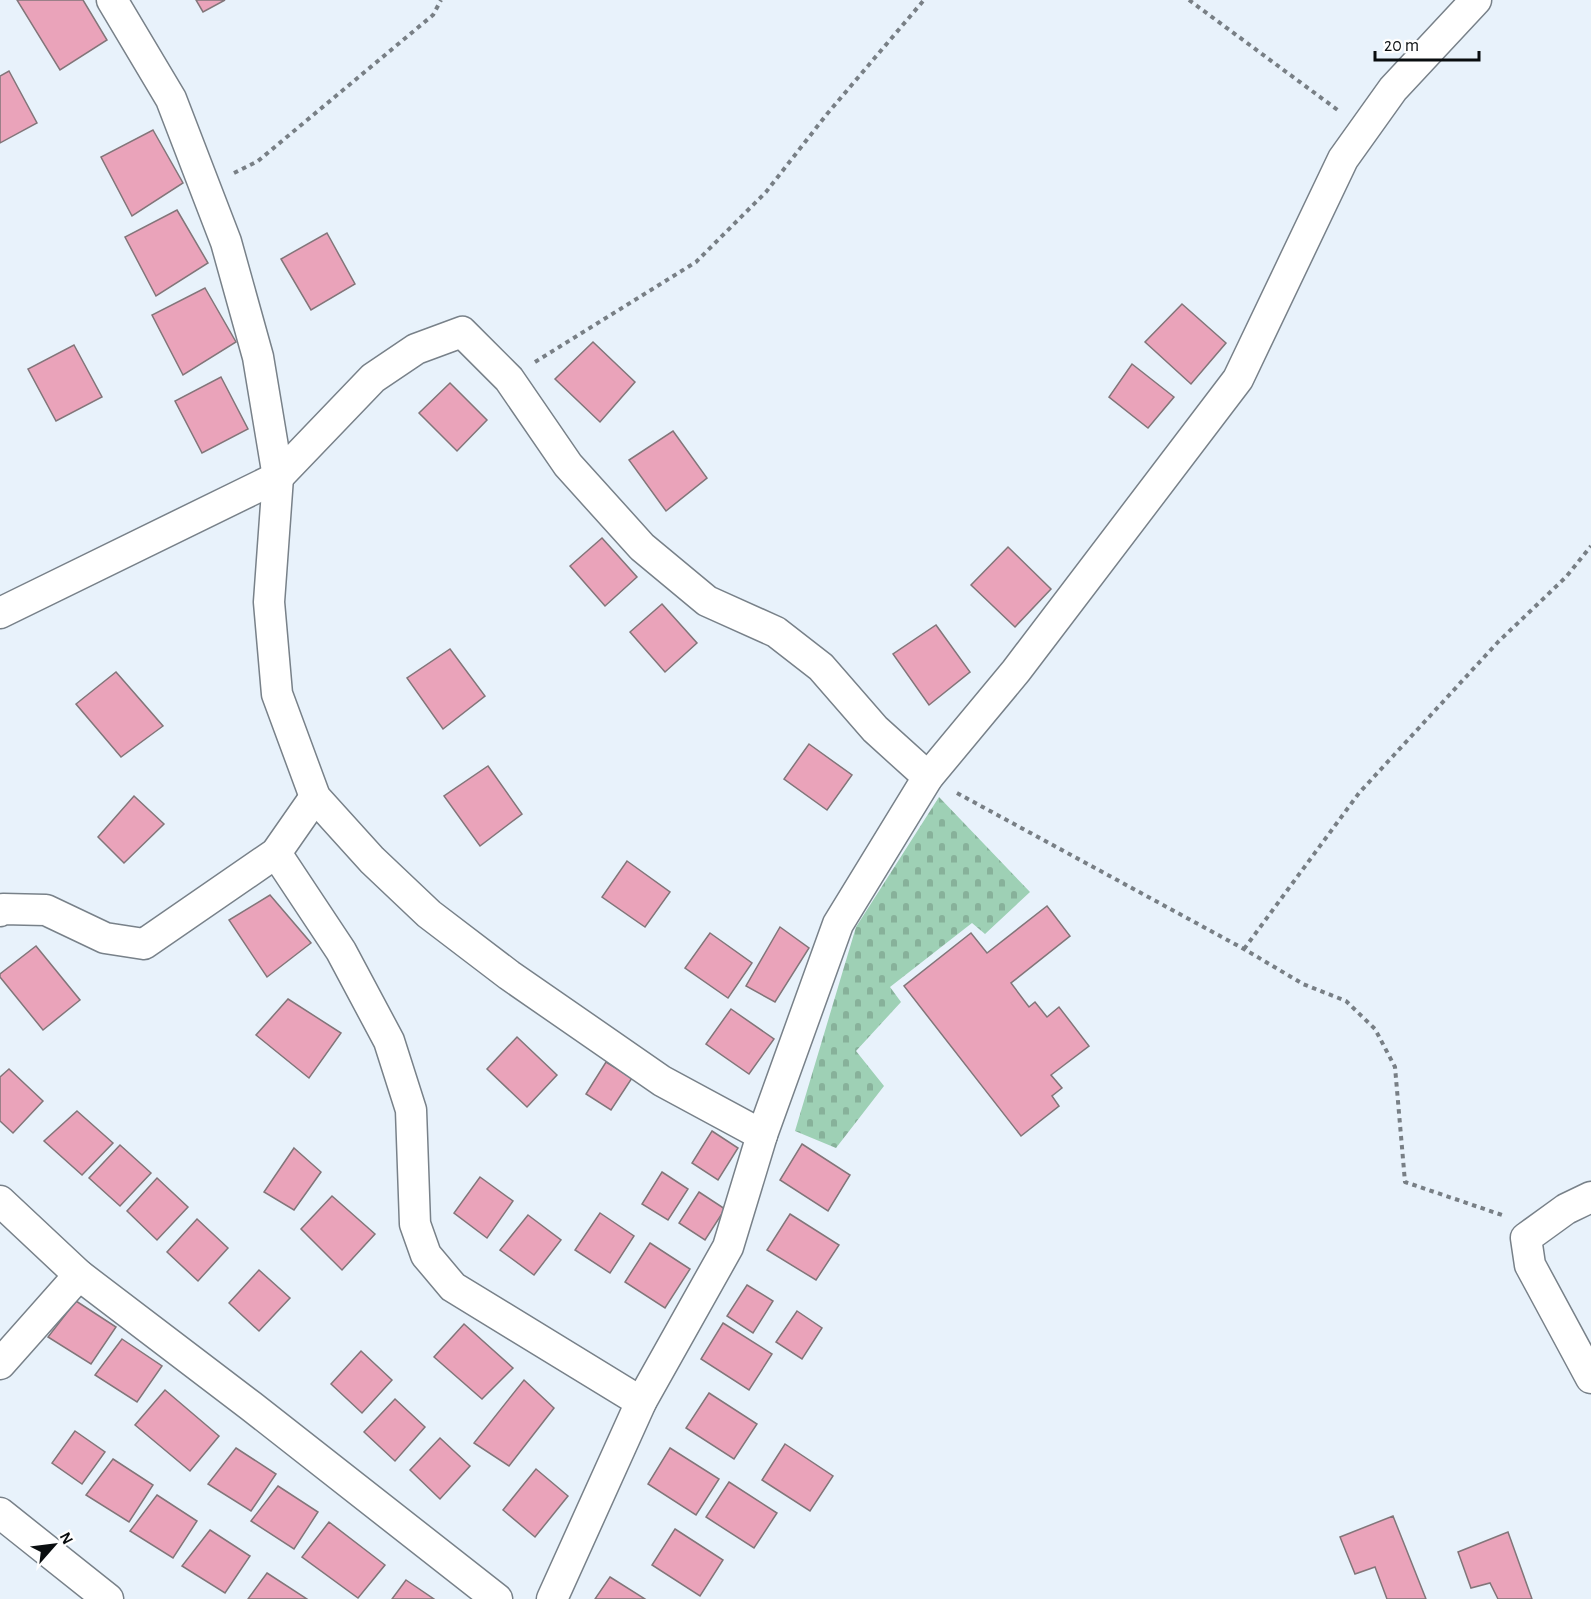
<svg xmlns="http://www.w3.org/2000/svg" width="1591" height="1599" font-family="'Alegreya Sans',sans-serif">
<defs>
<pattern id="cemetery-stones" width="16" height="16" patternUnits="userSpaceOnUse" patternTransform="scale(1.5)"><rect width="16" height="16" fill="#9ed0b5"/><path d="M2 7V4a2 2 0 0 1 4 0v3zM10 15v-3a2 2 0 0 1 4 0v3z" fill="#87b19a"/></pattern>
</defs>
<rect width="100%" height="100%" fill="#e8f2fb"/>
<polygon fill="url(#cemetery-stones)" points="939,797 1030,892 985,934 972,923 890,987 901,1002 856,1051 884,1086 836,1148 795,1131 856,927"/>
<g fill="#eaa3ba" stroke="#827579" stroke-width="1.5">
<polygon points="17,0 83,0 107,40 60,70"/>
<polygon points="196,0 225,0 203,12"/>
<polygon points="9,71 37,123 0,143 0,76"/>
<polygon points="153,130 183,183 132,216 101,157"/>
<polygon points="177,210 208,263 156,296 125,237"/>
<polygon points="327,233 355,284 311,310 281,259"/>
<polygon points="205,288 236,342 183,375 152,315"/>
<polygon points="1182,304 1226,343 1191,384 1145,342"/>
<polygon points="593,342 635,382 600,422 555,379"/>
<polygon points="74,345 102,397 56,421 28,369"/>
<polygon points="1132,364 1174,397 1148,428 1109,397"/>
<polygon points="221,377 248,429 202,453 175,401"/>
<polygon points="450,383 487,420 457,451 419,413"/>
<polygon points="673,431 707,478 666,511 629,460"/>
<polygon points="602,538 637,577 605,606 570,566"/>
<polygon points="1008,547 1051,589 1015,627 971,585"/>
<polygon points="662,604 697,643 665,672 630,632"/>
<polygon points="936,625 970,672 929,705 893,654"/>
<polygon points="450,649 485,696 443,729 407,678"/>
<polygon points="116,672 163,726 121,757 76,704"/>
<polygon points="809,744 852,775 827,810 784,779"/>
<polygon points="488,766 522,814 480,846 444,796"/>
<polygon points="134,796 164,824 124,863 98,837"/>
<polygon points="627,861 670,892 645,927 602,897"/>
<polygon points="270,895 311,943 267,977 229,920"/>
<polygon points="1047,906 1070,936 1011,983 1029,1007 1035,1002 1047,1017 1059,1007 1089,1046 1051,1075 1062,1088 1052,1096 1059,1106 1021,1136 904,986 971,933 987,953"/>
<polygon points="780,927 809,948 775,1002 746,986"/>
<polygon points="710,933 752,963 728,998 685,968"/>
<polygon points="36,946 80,1000 43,1030 0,977 0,974"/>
<polygon points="288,999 341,1033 309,1078 256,1035"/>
<polygon points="731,1009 774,1039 749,1074 706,1044"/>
<polygon points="517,1037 557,1075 527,1107 487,1069"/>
<polygon points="606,1062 632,1078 611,1110 586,1094"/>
<polygon points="9,1069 43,1101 13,1133 0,1121 0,1077"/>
<polygon points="77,1111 113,1143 82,1175 44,1141"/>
<polygon points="712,1131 738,1148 718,1180 692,1163"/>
<polygon points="802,1144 850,1175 828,1211 780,1180"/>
<polygon points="120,1145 151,1173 120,1206 89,1178"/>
<polygon points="294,1148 321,1172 294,1210 264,1192"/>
<polygon points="662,1172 688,1189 668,1220 642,1204"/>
<polygon points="480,1177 513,1201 487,1238 454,1213"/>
<polygon points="157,1178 188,1207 157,1240 127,1211"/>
<polygon points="699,1192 725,1209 705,1240 679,1223"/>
<polygon points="332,1196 375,1234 342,1270 301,1229"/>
<polygon points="600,1213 634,1236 610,1273 575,1250"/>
<polygon points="790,1214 839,1245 816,1280 767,1250"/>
<polygon points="528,1215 561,1240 534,1275 500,1250"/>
<polygon points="197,1219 228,1248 198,1281 167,1252"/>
<polygon points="650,1243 690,1269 665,1308 625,1282"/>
<polygon points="259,1270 290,1298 259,1331 229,1303"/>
<polygon points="747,1285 773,1301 753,1333 727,1316"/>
<polygon points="76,1301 116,1327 91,1364 48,1337"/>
<polygon points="797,1311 822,1328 802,1359 776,1342"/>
<polygon points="723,1323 772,1354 749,1390 701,1359"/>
<polygon points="464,1324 513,1368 482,1399 434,1357"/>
<polygon points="122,1339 162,1366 137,1402 95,1375"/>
<polygon points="361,1351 392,1380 362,1413 331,1384"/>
<polygon points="524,1380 554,1408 509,1466 474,1443"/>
<polygon points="165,1390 219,1436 190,1471 135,1425"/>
<polygon points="709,1393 757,1424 734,1459 686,1428"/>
<polygon points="395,1399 425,1427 395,1461 364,1432"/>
<polygon points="75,1431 105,1452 82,1484 52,1463"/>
<polygon points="440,1438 470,1466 440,1499 410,1470"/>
<polygon points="785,1444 833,1476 810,1511 762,1480"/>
<polygon points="236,1448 276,1474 251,1511 208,1484"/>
<polygon points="670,1448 719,1479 696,1515 648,1484"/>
<polygon points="113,1459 153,1485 129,1522 86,1495"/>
<polygon points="536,1469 568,1496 535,1537 503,1510"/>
<polygon points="729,1482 777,1513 754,1548 706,1517"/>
<polygon points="278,1486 318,1512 294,1549 251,1521"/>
<polygon points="157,1495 197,1521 173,1558 130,1531"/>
<polygon points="1393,1516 1426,1599 1387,1599 1375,1567 1355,1574 1340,1537"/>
<polygon points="329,1522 385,1565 358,1598 302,1557"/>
<polygon points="675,1529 723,1560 700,1596 652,1565"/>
<polygon points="210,1530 250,1556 225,1593 182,1566"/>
<polygon points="1508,1532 1532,1599 1498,1599 1490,1583 1471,1588 1458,1552"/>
<polygon points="267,1573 307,1599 248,1599"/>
<polygon points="610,1577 645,1599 595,1599"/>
<polygon points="406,1580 434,1599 392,1599"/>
</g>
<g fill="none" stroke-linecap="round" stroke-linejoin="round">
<g stroke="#788189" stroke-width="33">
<g id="minor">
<polyline points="112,0 171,99 226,242 258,357 278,477 269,602 277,694 315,797 372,860 429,914 509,975 662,1081 762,1135"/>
<polyline points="0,613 278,477 373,378 416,349 462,332 509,379 568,465 642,547 707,601 776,632 821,667 875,729 928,777"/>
<polyline points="276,853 341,951 389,1041 411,1110 415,1224 426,1255 453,1287 641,1402"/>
<polyline points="0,911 3,909 46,910 105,938 144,944 276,853 315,797"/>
<polyline points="1591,1197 1566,1209 1526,1238 1530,1265 1591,1378"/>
<polyline points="0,1201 79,1275 251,1406 497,1599"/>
<polyline points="0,1364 79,1275"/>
<polyline points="0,1513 108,1599"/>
<polyline points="552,1599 641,1402 728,1247 762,1135 838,924 928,777 1016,671 1238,379 1343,159 1393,89 1476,0"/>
</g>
</g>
<g stroke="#787f85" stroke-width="4" stroke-dasharray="4.5 4.5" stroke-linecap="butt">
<polyline points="1189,0 1339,111"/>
<polyline points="234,173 258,161 433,15 441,0"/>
<polyline points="535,362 696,262 766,192 827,114 924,0"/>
<polyline points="957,793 1244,949 1303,984 1346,1001 1375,1029 1395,1067 1405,1182 1502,1215"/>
<polyline points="1244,949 1359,793 1498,642 1566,577 1591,546"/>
</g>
<use href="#minor" stroke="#fff" stroke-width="30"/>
</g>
<g transform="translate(54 1545) rotate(62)" stroke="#fefefe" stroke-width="4.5" paint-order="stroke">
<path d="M0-4.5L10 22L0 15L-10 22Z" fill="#090d0f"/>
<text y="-9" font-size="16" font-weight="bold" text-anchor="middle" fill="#090d0f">N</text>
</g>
<path d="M1375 51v9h104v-9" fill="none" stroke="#090d0f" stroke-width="3"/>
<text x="1384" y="51" font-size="18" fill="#090d0f" stroke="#fefefe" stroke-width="4.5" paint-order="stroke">20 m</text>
</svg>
